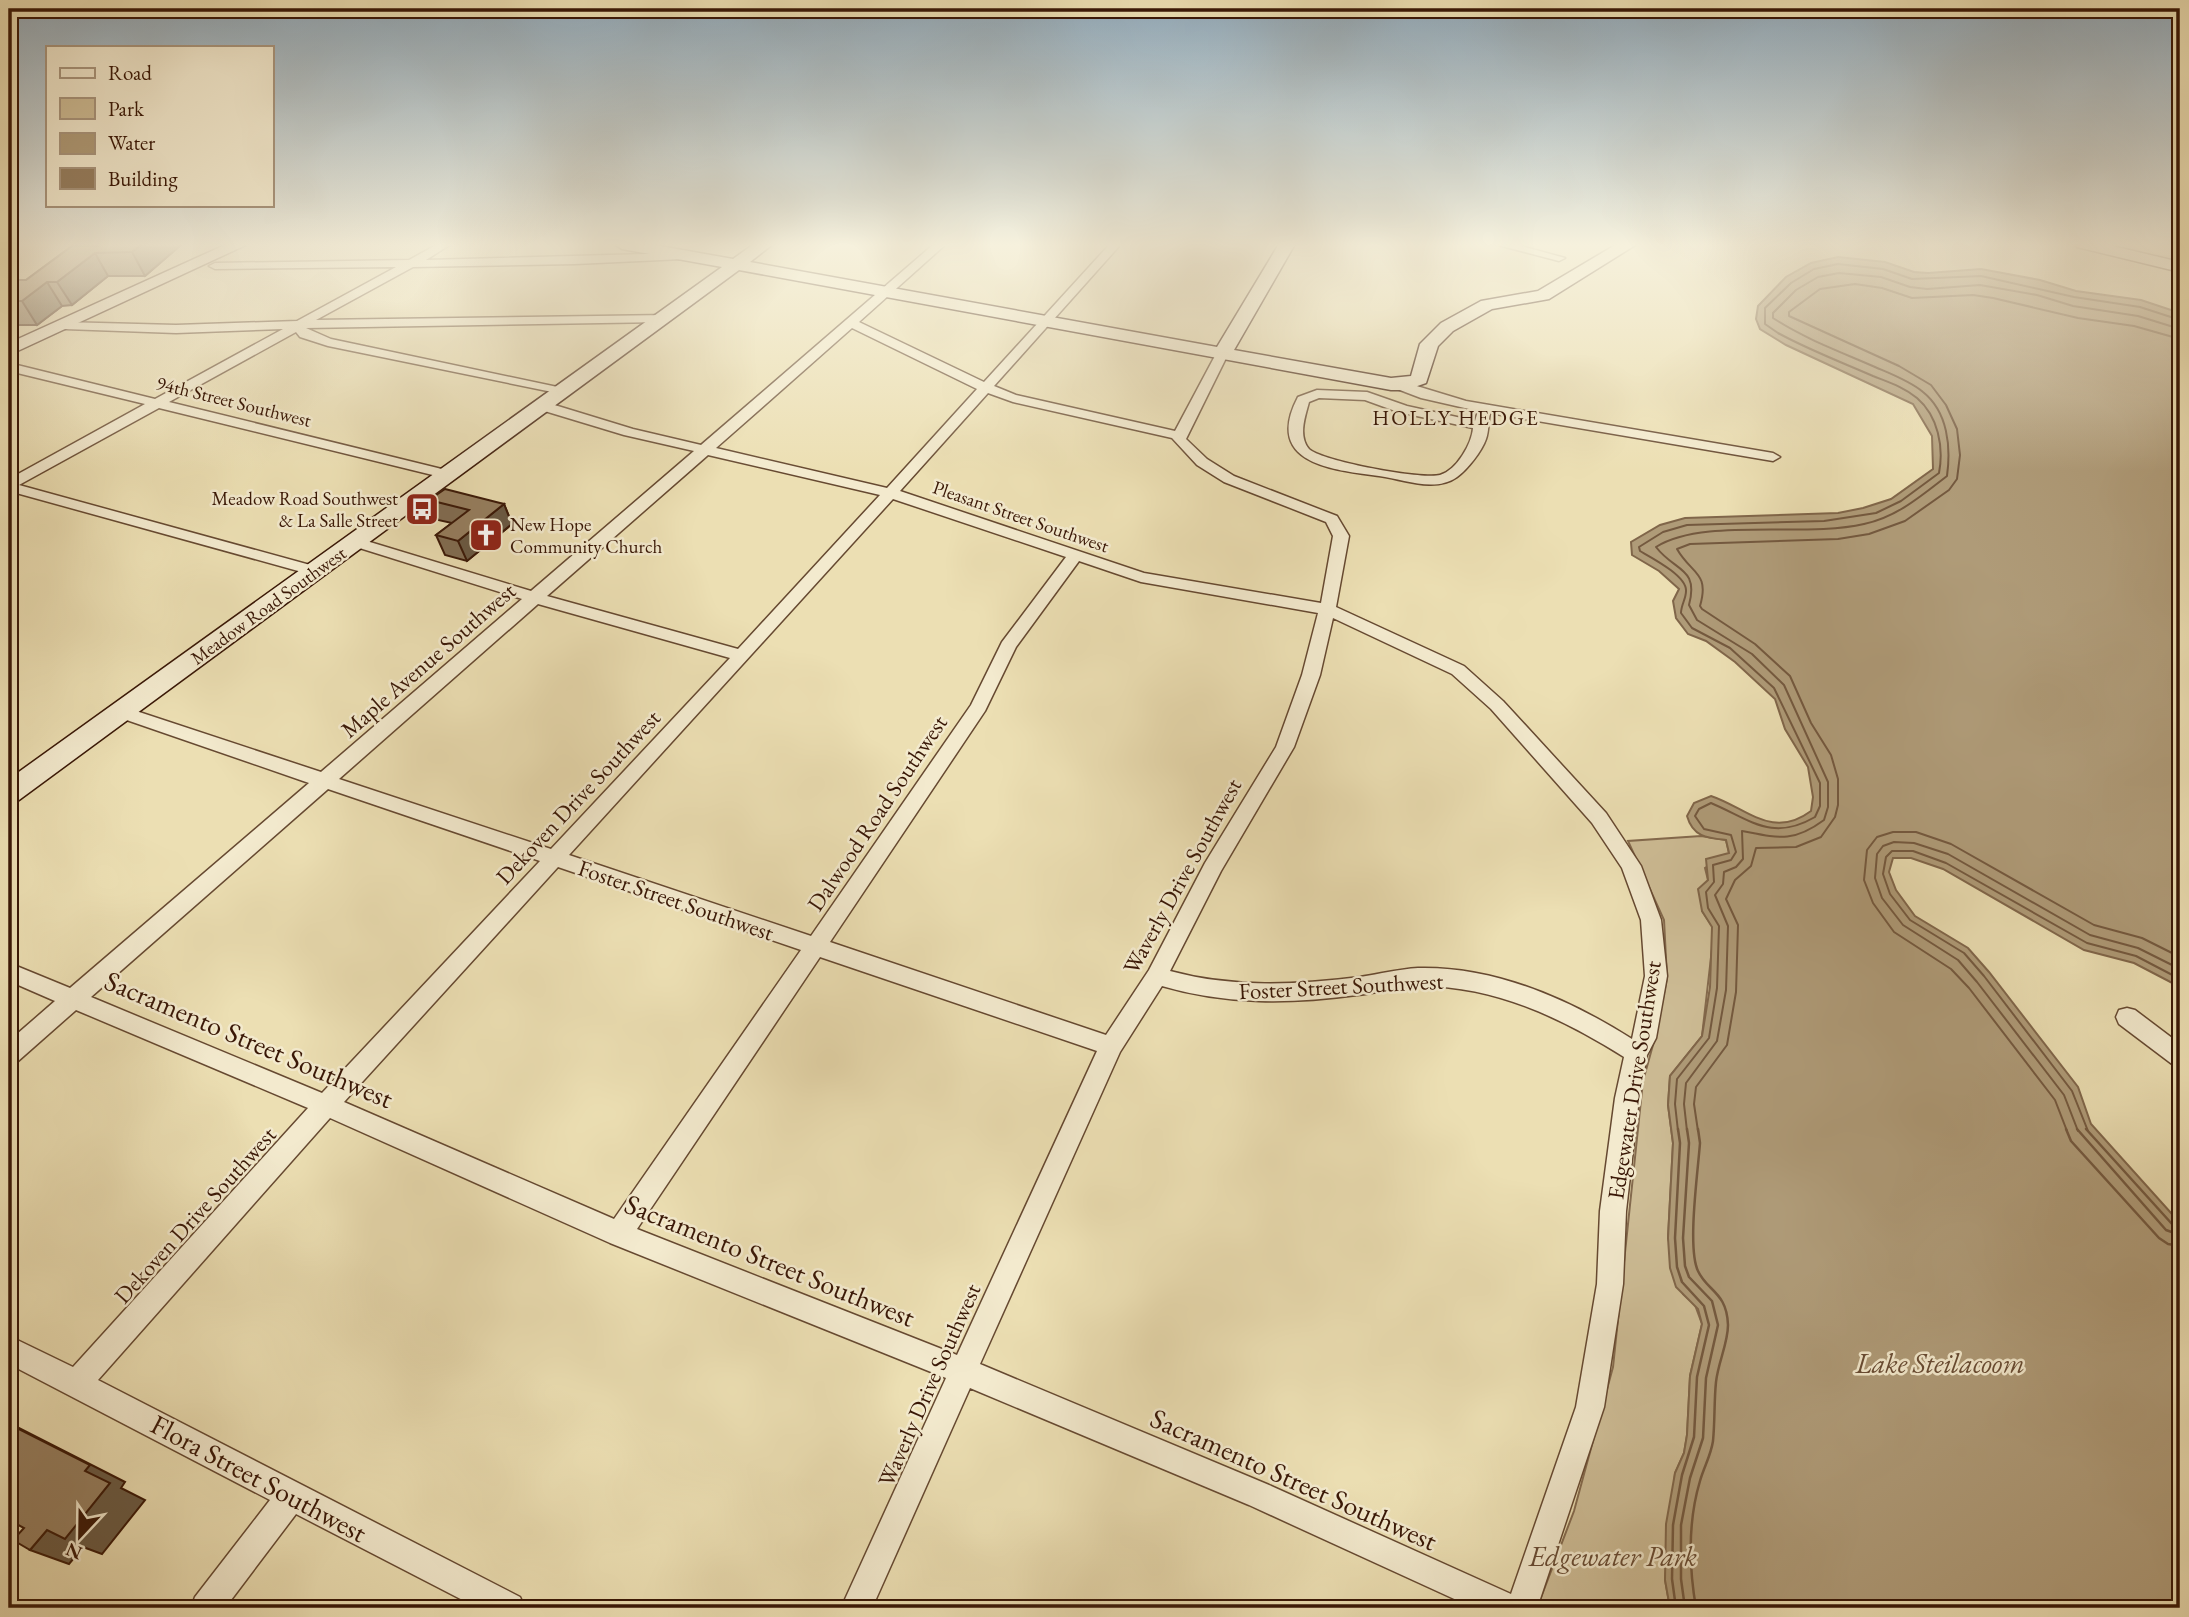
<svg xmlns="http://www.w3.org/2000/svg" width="2189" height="1617" font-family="'EB Garamond',serif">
<rect width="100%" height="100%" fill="#ecdfb3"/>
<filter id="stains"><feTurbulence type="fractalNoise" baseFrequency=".00286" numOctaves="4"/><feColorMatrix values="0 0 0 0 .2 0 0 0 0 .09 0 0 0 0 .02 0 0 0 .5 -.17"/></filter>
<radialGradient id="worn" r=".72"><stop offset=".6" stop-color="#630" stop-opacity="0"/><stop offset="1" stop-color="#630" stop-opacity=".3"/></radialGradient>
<polygon fill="#cebd96" stroke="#846a4e" stroke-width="2" points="1701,836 1726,840 1729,853 1705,868 1708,880 1702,911 1712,926 1713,940 1702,1036 1670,1076 1668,1105 1673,1143 1668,1238 1683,1294 1695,1305 1702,1324 1690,1376 1687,1435 1684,1453 1675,1473 1665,1580 1670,1608 1537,1608 1574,1511 1613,1367 1643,1081 1656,1034 1667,978 1664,920 1628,841"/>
<path fill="#af9b78" stroke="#80664a" stroke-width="2" d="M 1838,257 L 1885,262 L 1914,272 L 1928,273 L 1981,269 L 2040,280 L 2076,291 L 2141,300 L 2180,313 L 2180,987 L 2134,963 L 2084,950 L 1943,869 L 1911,858 L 1893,858 L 1889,872 L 1896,890 L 1915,916 L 1968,948 L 1989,972 L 2078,1087 L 2091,1124 L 2180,1223 L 2180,1608 L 1670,1608 L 1665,1580 L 1666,1524 L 1675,1473 L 1684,1453 L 1687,1435 L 1690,1376 L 1702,1324 L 1698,1309 L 1676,1287 L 1670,1268 L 1668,1238 L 1673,1143 L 1668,1105 L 1670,1076 L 1702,1036 L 1710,987 L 1712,927 L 1702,911 L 1698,889 L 1708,880 L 1706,859 L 1729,853 L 1726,840 C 1707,838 1693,837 1687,816 L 1694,803 L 1711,796 C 1747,808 1772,840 1811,811 L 1813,797 L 1808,767 L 1785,729 L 1775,699 L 1735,662 L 1706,641 L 1688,634 L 1676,618 L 1673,601 L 1679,589 L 1659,571 L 1632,555 L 1631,542 L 1660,525 L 1685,518 L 1838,513 L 1863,508 L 1891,499 L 1933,469 L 1932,436 L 1913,404 L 1786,345 L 1760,329 L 1756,319 L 1758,306 L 1786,277 L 1811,263 Z"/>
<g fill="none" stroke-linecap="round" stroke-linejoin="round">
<g stroke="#74593f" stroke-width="2">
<path d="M 1678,1131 L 1675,1104 L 1677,1079 L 1709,1038 L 1717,988 L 1719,926 L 1708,908 L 1706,892 L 1714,882 L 1713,865 L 1731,860 L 1736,852 L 1731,835 L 1704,829 L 1695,816 L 1699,809 L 1711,803 C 1751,820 1772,842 1815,817 L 1820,806 L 1820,783 L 1774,688 L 1730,648 L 1692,628 L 1681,613 C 1681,605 1686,599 1686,591 C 1687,576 1652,558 1640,551 L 1639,547 L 1663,532 L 1687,525 L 1824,521 L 1876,513 L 1901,501 L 1939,473 C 1944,447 1938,416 1917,398 C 1904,387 1888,382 1873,376 C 1841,362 1809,350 1778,333 L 1765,324 L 1765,308 L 1791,283 L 1814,269 L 1838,264 L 1883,269 L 1912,279 L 1981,276 L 2074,297 L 2140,307 L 2180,320"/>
<path d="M 1687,1131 L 1684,1104 L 1686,1083 L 1717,1041 L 1726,990 L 1728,926 L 1715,895 L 1723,884 L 1724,872 L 1736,867 L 1743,859 L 1742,831 C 1778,838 1793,843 1824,820 L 1828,807 L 1828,782 L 1784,685 L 1752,654 L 1697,620 L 1689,605 C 1699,567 1675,572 1656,547 C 1703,517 1805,538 1864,524 C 1897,517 1921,496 1947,476 C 1951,447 1948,412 1923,392 C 1910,381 1891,374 1875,367 C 1841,352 1805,339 1773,318 L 1773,313 L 1796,290 L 1818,277 L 1839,273 L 1881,277 L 1910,287 L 1927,289 L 1980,285 L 2037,295 L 2073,306 L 2138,316 L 2180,329"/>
<path d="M 1698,1131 L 1694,1104 L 1696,1087 L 1727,1045 L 1736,992 L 1738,925 L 1726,899 L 1735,880 L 1751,866 L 1756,848 L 1796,847 L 1821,837 L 1835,817 L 1838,805 L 1838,779 L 1831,755 L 1811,723 L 1790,676 L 1755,644 L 1702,609 L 1700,606 C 1710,572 1691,574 1677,549 L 1690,544 L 1838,539 L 1869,534 L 1905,521 L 1949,490 L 1957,479 L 1960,455 L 1957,429 L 1946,405 L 1931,385 L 1899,366 L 1789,316 L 1789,312 L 1820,289 L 1855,284 L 1882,288 L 1912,298 L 1973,295 L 1993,298 L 2078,318 L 2134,326 L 2180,339"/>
<polyline points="2067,1131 2055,1100 1969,988 1951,969 1894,932 1873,903 1864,880 1867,850 1877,837 1893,832 1916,832 1951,844 2094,925 2142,938 2180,957"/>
<polyline points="2078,1131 2064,1095 1977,982 1958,960 1903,925 1882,898 1875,878 1877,854 1883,846 1894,842 1914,843 1948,854 2090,935 2138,948 2180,969"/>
<polyline points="2088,1131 2072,1091 1984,976 1964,953 1910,920 1890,894 1883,874 1886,857 1892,851 1913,851 1946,863 2087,943 2136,956 2180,979"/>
</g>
<g stroke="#74593f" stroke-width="2.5">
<polyline points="2066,1129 2071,1141 2159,1238 2168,1244 2180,1246"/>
<polyline points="2077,1129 2166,1230 2180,1235"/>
<polyline points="2086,1129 2172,1224 2180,1227"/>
<polyline points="1676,1608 1672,1579 1673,1525 1682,1475 1694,1437 1697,1377 1709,1325 1704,1306 1682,1282 1677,1267 1675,1238 1680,1143 1678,1129"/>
<polyline points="1685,1608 1681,1579 1681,1525 1690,1478 1703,1438 1706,1378 1718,1325 1712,1301 1689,1277 1685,1266 1683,1238 1689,1143 1687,1129"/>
<path d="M 1696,1608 C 1689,1567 1688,1521 1700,1481 C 1704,1467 1711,1455 1713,1441 C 1715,1421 1714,1401 1716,1382 C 1718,1363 1728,1343 1728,1325 C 1727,1292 1707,1291 1698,1271 C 1687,1248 1698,1171 1700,1143 L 1698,1129"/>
</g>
<g stroke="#664931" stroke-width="3">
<g id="street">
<polygon points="438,244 451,244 426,260 683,253 689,256 683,259 575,264 413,267 316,320 668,315 668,321 664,322 306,328 331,339 567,389 567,395 328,346 300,337 296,332 169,402 454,472 456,475 454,478 449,479 159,408 19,485 321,568 323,571 321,574 309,574 9,491 9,479 145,404 9,371 9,363 155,399 283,329 176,333 65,329 59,325 61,322 176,325 297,321 396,267 215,269 209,266 215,263 409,260"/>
<path d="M 934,244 L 946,244 L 859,322 L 984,382 L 1110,244 L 1121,244 L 994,386 L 1016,395 L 1175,431 L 1216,354 L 1218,351 L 1226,351 L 1228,354 L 1186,439 L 1207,459 L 1234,476 L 1337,516 L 1349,536 L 1336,607 L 1464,666 L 1503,701 L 1606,813 L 1641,866 L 1661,920 L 1667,976 L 1656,1038 L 1647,1055 L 1639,1098 L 1626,1211 L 1623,1284 L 1604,1407 L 1537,1608 L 1474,1608 L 1249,1505 L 970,1388 L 872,1608 L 841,1608 L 946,1378 L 610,1243 L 330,1118 L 98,1380 L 520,1597 L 525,1608 L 478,1608 L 296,1514 L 225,1608 L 191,1608 L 195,1597 L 270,1500 L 9,1364 L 9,1336 L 73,1367 L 308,1108 L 76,1010 L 17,1062 L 9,1065 L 9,1041 L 55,1001 L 9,981 L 9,963 L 70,988 L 309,783 L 115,716 L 112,712 L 121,706 L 127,708 L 321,772 L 522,599 L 350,545 L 347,542 L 350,539 L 360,539 L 531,591 L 694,451 L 624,435 L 538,409 L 538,403 L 548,403 L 633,429 L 701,445 ZM 852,328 L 977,389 L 887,488 L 716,448 ZM 988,393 L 1013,402 L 1172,438 L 1197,465 L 1224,482 L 1326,522 L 1333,536 L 1321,603 L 1144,573 L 900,491 ZM 708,455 L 880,495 L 738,649 L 547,596 ZM 893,499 L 1066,557 L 1002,642 L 971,705 L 811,936 L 569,855 ZM 1079,561 L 1141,582 L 1318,613 L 1302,675 L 1276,747 L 1205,863 L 1149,970 L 1106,1035 L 830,942 L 985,711 L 1016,647 ZM 538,604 L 730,658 L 551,849 L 339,779 ZM 1333,618 L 1452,674 L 1491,709 L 1592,823 L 1622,868 L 1641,920 L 1645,976 L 1632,1039 C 1569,999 1494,966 1418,968 C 1399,969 1380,974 1360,977 C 1297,985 1232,988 1170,971 L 1221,871 L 1294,747 L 1320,675 ZM 328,789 L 540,861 L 322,1093 L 91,997 ZM 558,867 L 801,950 L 614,1219 L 344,1102 ZM 820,957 L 1097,1051 L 957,1355 L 637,1229 ZM 1162,986 C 1227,1005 1291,1004 1357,995 C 1379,993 1399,986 1421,986 C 1495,986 1562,1018 1624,1057 L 1615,1098 L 1600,1211 L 1597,1284 L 1576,1407 L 1511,1594 L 1269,1485 L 980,1364 L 1120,1052 Z"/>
<polygon points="1494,244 1514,244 1565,258 1559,261"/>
<path d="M 1397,380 L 1466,401 L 1773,453 L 1780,457 L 1773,461 L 1490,413 C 1488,422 1489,431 1486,439 C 1482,451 1467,470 1457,477 C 1435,493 1403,479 1379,476 C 1333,470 1263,464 1298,397 L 1317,390 L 1367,392 L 1407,406 L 1475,421 L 1478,411 L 1421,398 L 1392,387 L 1392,381 ZM 1319,398 L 1365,400 L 1398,412 L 1473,428 C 1472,443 1457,470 1440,475 C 1423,480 1321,461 1309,449 C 1298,436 1305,417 1309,402 Z"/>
<polygon points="2127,1008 2135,1010 2180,1044 2180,1067 2172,1064 2119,1024 2116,1017 2119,1010"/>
</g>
</g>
<g stroke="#391706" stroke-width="3">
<g id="secondary">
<polygon points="227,244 248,244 9,355 9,343"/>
<polygon points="614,244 649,244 733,259 754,244 773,244 750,262 1217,347 1279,244 1295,244 1234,350 1391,378 1411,376 1420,344 1441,323 1481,301 1538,291 1617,244 1637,244 1549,299 1492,309 1453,331 1438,346 1426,383 1406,390 1391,390 739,270 19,800 9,803 9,779 722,267 622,249"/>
<polygon points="2075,244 2104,244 2180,262 2180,272 2077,247"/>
</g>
</g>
<use href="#street" fill="#f3eace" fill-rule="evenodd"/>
<use href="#secondary" fill="#f3eace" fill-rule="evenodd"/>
</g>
<g fill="#816d53" stroke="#391706" stroke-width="2">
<polygon points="182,244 145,276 108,276 72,305 62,306 37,325 9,325 9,285 26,280 72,246"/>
<polygon points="429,500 504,504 512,524 467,561 445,555 436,535 452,523 438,520"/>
</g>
<g fill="#695943" stroke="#391706" stroke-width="2">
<polygon points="142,244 182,244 145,276 132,252"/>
<polygon points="95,253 108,276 72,305 57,282"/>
<polygon points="47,282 62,306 37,325 22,301"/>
<polygon points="504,504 512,524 467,561 458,541"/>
<polygon points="9,1423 125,1482 121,1488 145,1500 102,1554 83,1547 69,1564 30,1550 47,1530 85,1471 9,1424"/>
</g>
<g fill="#967f60" stroke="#391706" stroke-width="2">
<polygon points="100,244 142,244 132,252 95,253 57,282 47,282 22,301 9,301 9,285 15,280 26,280 72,246 98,246"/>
<polygon points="445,489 504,504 458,541 436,535 469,510 429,500"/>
<polygon points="9,1424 90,1465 85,1471 110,1483 65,1539 47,1530 30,1550 13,1540 24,1528 9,1520"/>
</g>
<linearGradient id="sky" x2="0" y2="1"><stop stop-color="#91aabb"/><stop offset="0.52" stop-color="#f6f1dd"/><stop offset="1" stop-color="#f6f1dd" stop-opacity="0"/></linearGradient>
<rect width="2189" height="471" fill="url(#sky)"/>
<defs>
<g id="bus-square" transform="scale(1.75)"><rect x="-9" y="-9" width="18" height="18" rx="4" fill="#8f2418" stroke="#f3eace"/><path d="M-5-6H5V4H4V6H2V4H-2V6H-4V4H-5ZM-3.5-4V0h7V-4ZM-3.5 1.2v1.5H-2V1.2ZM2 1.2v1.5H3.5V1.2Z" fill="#fff"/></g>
<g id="church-square" transform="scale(1.75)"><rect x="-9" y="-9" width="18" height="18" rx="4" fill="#8f2418" stroke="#f3eace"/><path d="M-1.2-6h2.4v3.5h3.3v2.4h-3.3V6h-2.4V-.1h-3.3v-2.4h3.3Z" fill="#fff"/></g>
</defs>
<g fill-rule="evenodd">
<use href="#bus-square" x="422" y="509"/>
<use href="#church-square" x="486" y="535"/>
</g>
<g text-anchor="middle" stroke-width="5" stroke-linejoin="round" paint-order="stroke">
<g font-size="19" fill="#391706" stroke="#f3eace">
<text transform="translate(234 401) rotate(14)" y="7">94th Street Southwest</text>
<text transform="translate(1021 516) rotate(19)" y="7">Pleasant Street Southwest</text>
<text transform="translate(268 605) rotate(-36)" y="7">Meadow Road Southwest</text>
</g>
<g font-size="19" fill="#391706" stroke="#f3eace" text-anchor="end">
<text x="398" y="505">Meadow Road Southwest<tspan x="398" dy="22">&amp; La Salle Street</tspan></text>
<text x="510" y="531" text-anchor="start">New Hope<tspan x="510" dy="22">Community Church</tspan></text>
</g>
<g font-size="21" letter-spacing="2" fill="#391706" stroke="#f3eace">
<text x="1456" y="425">HOLLY HEDGE</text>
</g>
<g font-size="23" fill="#391706" stroke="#f3eace">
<text transform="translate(428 660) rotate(-41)" y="8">Maple Avenue Southwest</text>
<text transform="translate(578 797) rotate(-47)" y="8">Dekoven Drive Southwest</text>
<text transform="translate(877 813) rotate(-56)" y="8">Dalwood Road Southwest</text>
<text transform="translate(1182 876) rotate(-61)" y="8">Waverly Drive Southwest</text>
<text transform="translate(676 900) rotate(19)" y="8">Foster Street Southwest</text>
<text transform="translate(1341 986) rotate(-3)" y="8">Foster Street Southwest</text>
<text transform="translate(1634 1080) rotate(-81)" y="8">Edgewater Drive Southwest</text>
<text transform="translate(195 1215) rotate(-48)" y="8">Dekoven Drive Southwest</text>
<text transform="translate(929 1385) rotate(-66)" y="8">Waverly Drive Southwest</text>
</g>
<g font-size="28" fill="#391706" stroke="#f3eace">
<text transform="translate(249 1039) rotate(23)" y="10">Sacramento Street Southwest</text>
<text transform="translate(770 1260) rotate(22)" y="10">Sacramento Street Southwest</text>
<text transform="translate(259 1478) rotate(28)" y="10">Flora Street Southwest</text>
<text transform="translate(1294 1479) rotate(24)" y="10">Sacramento Street Southwest</text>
</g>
<g font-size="28" font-style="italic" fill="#684c34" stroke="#f3eace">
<text x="1940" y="1373">Lake Steilacoom</text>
</g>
<g font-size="28" font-style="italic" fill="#664931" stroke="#f3eace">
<text x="1613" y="1566">Edgewater Park</text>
</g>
</g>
<rect width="2189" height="1617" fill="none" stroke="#ecdfb3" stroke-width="35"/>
<rect x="10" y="10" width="2168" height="1596" fill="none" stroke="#391706" stroke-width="3.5"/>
<rect x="18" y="18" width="2154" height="1582" fill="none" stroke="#391706" stroke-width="2"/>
<rect x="46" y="46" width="228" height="161" fill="#f3eace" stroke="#a9967e" stroke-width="2"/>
<rect x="60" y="68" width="35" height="10" fill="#f3eace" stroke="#a9967e" stroke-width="2"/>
<text x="108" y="80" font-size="21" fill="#391706">Road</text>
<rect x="60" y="98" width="35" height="21" fill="#cebd96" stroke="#a9967e" stroke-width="2"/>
<text x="108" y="116" font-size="21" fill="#391706">Park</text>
<rect x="60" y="133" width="35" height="21" fill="#af9b78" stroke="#a9967e" stroke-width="2"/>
<text x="108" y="150" font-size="21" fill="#391706">Water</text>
<rect x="60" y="168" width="35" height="21" fill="#967f60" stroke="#a9967e" stroke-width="2"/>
<text x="108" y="186" font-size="21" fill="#391706">Building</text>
<g transform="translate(80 1536) rotate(202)" stroke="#f3eace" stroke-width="5" paint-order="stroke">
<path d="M0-5L12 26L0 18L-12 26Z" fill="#391706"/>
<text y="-10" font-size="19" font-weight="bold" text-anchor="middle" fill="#391706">N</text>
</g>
<rect width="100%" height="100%" filter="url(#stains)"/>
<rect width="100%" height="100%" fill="url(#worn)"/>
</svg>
